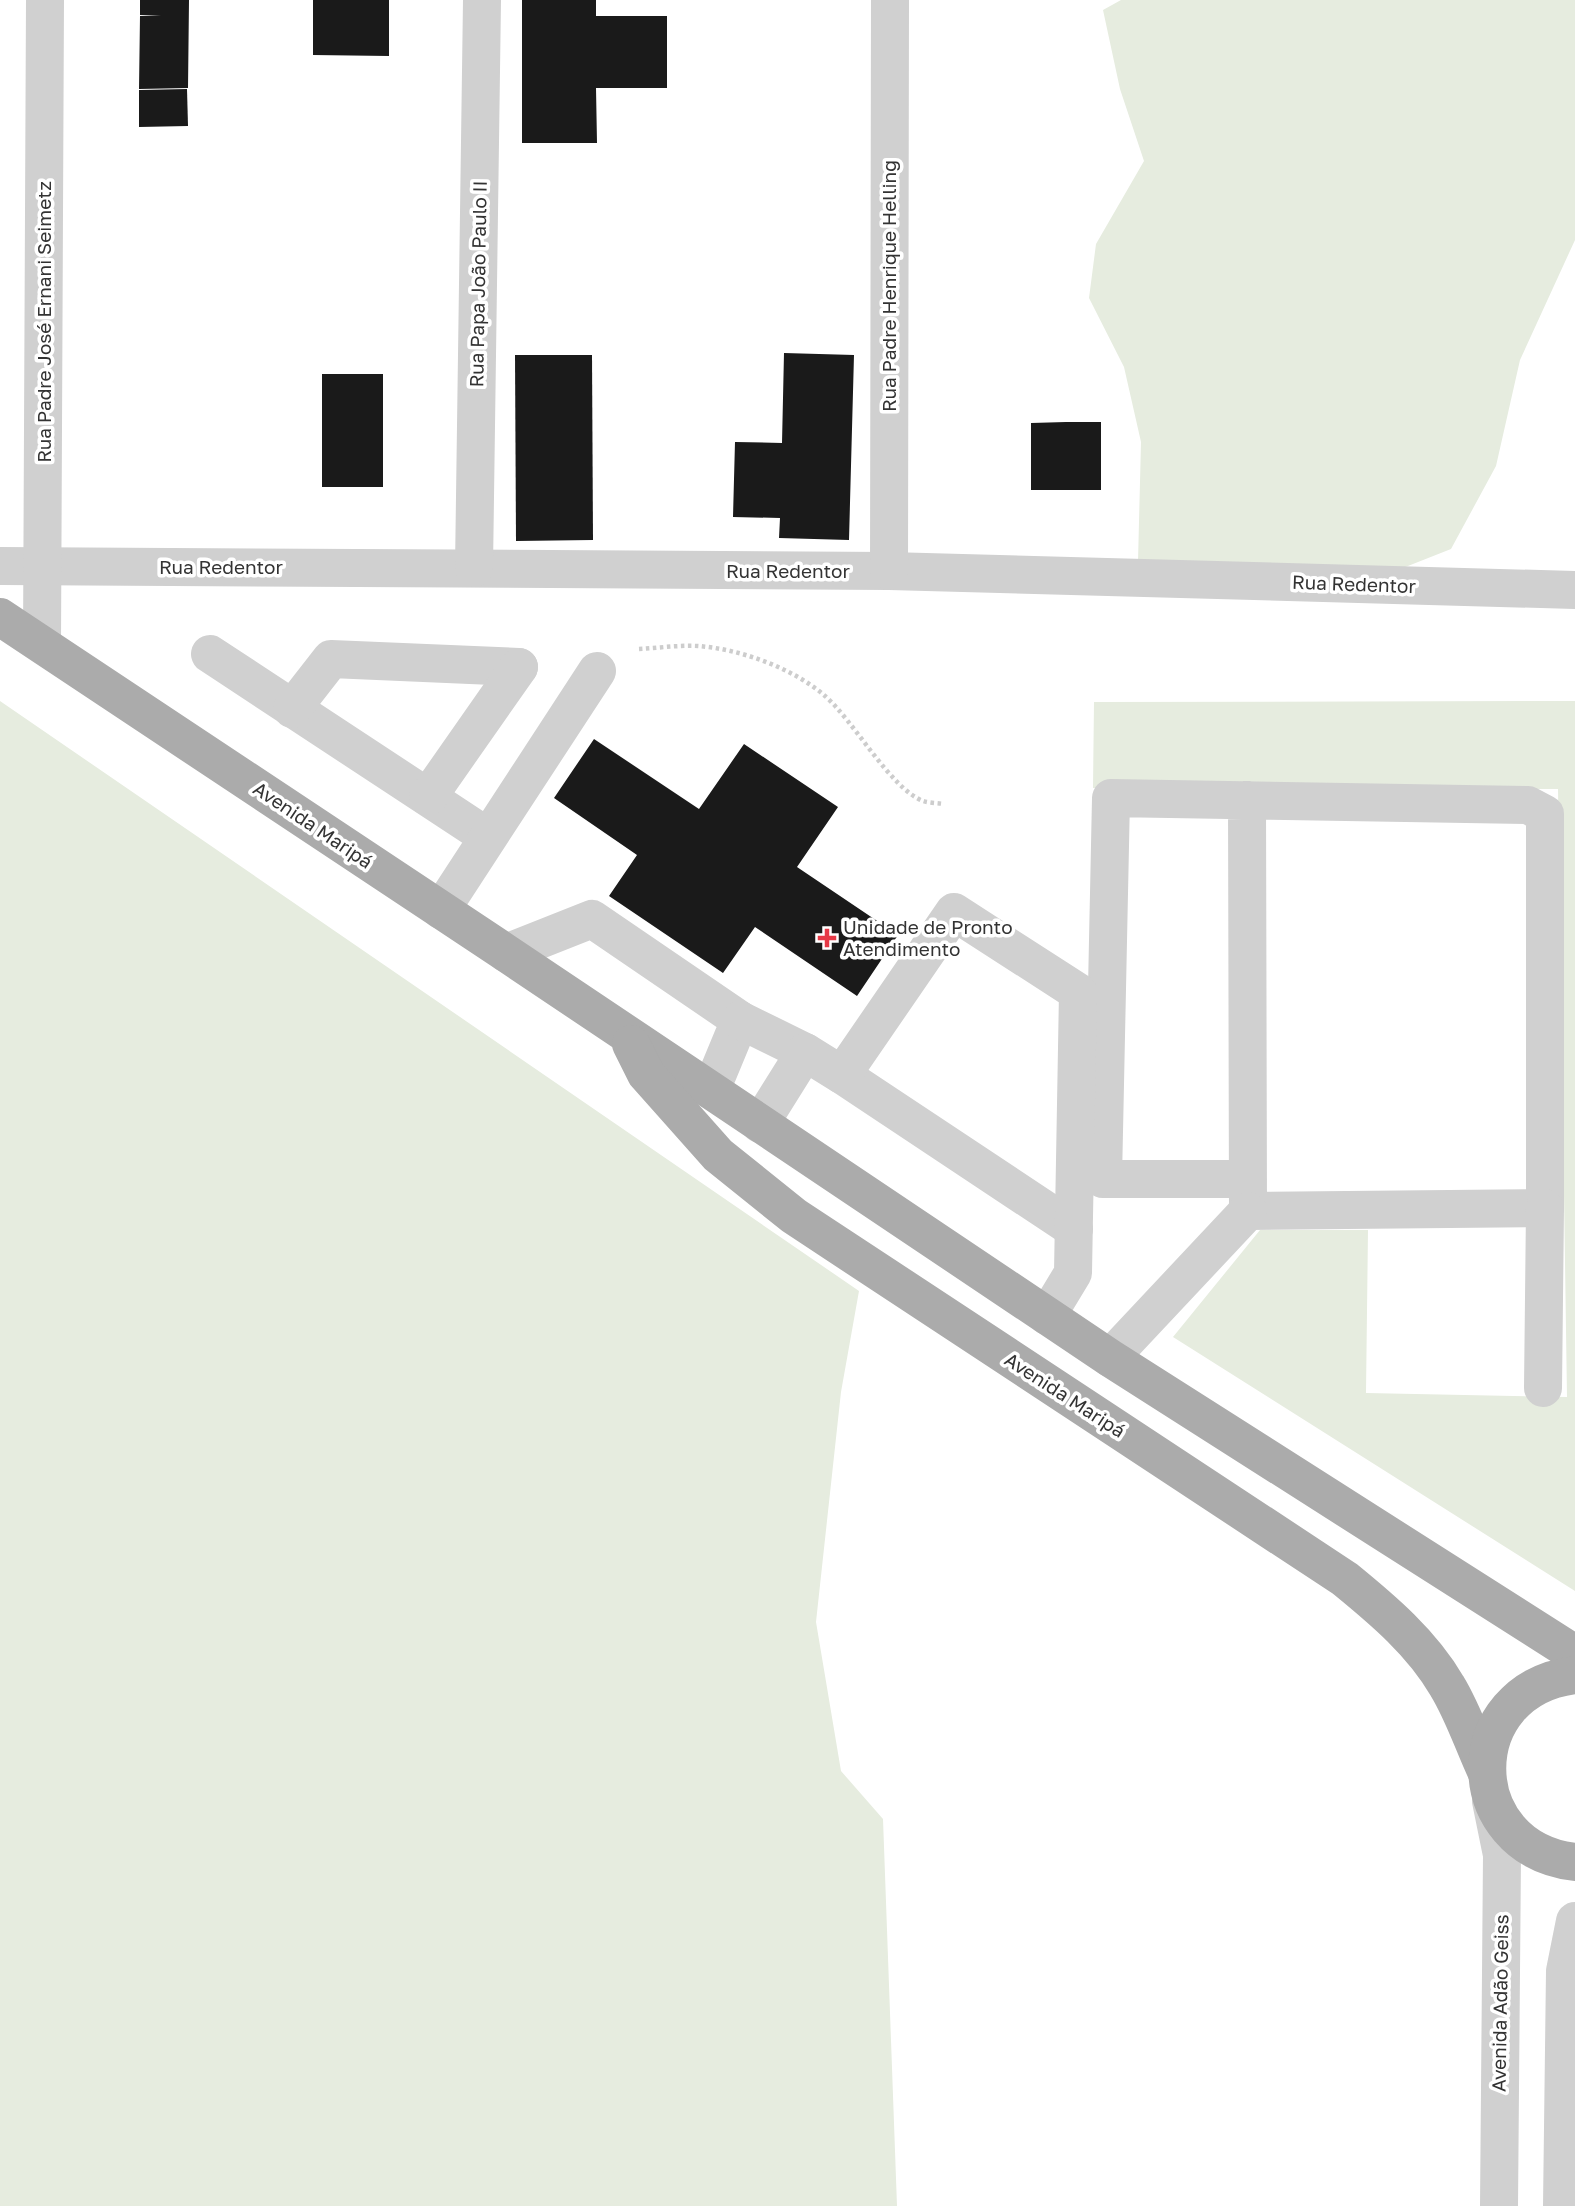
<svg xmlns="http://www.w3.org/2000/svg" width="1575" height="2206" font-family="'Golos Text',sans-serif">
<rect width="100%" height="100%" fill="#fff"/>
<g fill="#e6ecdf">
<polygon points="1121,0 1575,0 1575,240 1520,360 1496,466 1451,549 1375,579 1138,562 1141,442 1124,367 1089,298 1096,244 1144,161 1120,89 1103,10"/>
<polygon points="0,701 859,1291 841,1392 816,1622 841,1771 883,1819 897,2206 0,2206"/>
<polygon points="1575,701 1575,1591 1173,1337 1260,1230 1368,1230 1366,1393 1567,1397 1558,789 1093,788 1094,702"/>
</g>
<g fill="#1a1a1a">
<polygon points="140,0 189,0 188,88 139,89 140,16 161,15 140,15"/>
<polygon points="313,0 389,0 389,56 313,55"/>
<polygon points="522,0 596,0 596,16 667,16 667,88 596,88 597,143 522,143"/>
<polygon points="187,89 188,126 139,127 139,90"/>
<polygon points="784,353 854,355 849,540 779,538 780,518 733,517 735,442 782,443"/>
<polygon points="515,355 592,355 593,540 516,541"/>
<rect x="322" y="374" width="61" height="113"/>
<polygon points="1066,422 1101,422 1101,490 1031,490 1031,423"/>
<polygon points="594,739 699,809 744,744 838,807 797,867 898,935 857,996 755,927 723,973 609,896 637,855 554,798"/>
</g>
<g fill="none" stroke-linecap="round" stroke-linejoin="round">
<path stroke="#cdcdcd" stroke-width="4.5" stroke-dasharray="3.5 3.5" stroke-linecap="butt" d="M 639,649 C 658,648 678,645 698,646 C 740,649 793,668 825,696 C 854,721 890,788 923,801 C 929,803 937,803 944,804"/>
<g stroke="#d0d0d0" stroke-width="38">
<polyline points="0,566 889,571 1575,590"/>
<polyline points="474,568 482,0"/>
<polyline points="889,571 890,0"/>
<polyline points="42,644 45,0"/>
<polyline points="210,654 488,837"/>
<polyline points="292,709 331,659 519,667"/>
<polyline points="428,797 519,667"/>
<path d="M 1247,800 C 1247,937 1248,1074 1248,1211 L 1545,1208 L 1545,814 L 1528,805 L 1111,798 L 1103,1179 L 1248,1179"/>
<polyline points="441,910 597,671"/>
<polyline points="506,953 592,919 740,1020 711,1090"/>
<polyline points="740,1020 805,1052"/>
<polyline points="842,1075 1074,1229"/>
<polyline points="760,1124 805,1052 842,1075 954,912 1078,992 1073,1273 1047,1316"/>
<polyline points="1110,1358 1248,1211"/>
<polyline points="1543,1388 1545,1208"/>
<polyline points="1491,1801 1502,1855 1499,2206"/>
<polyline points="1562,2206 1565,1971 1575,1921"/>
</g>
<g stroke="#ababab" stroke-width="38">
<polyline points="0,617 506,953 1110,1358 1575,1654"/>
<path d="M 631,1044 L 646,1074 L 718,1155 L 794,1216 L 1345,1579 C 1383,1610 1422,1643 1447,1686 C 1463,1712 1473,1743 1486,1771"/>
<path d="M 1575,1675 C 1458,1689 1458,1848 1575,1862"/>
</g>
</g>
<path fill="#e63946" stroke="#fff" stroke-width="2.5" d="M823.5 927.5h7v7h7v7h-7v7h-7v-7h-7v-7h7z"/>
<g text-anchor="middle" stroke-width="7" stroke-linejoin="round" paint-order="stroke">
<g font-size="19" fill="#333" stroke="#fff">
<text transform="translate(478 284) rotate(-89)" y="7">Rua Papa João Paulo II</text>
<text transform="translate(889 286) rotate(-90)" y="7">Rua Padre Henrique Helling</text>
<text transform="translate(44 322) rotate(-90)" y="7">Rua Padre José Ernani Seimetz</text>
<text x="221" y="574">Rua Redentor</text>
<text x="788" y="578">Rua Redentor</text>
<text transform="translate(1354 584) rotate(2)" y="7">Rua Redentor</text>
<text transform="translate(313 825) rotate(34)" y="7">Avenida Maripá</text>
<text transform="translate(1065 1395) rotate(33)" y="7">Avenida Maripá</text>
<text transform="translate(1500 2003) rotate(-89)" y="7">Avenida Adão Geiss</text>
</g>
<g font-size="19" fill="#333" stroke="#fff" text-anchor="start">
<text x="843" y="934">Unidade de Pronto<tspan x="843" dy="22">Atendimento</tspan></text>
</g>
</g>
</svg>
